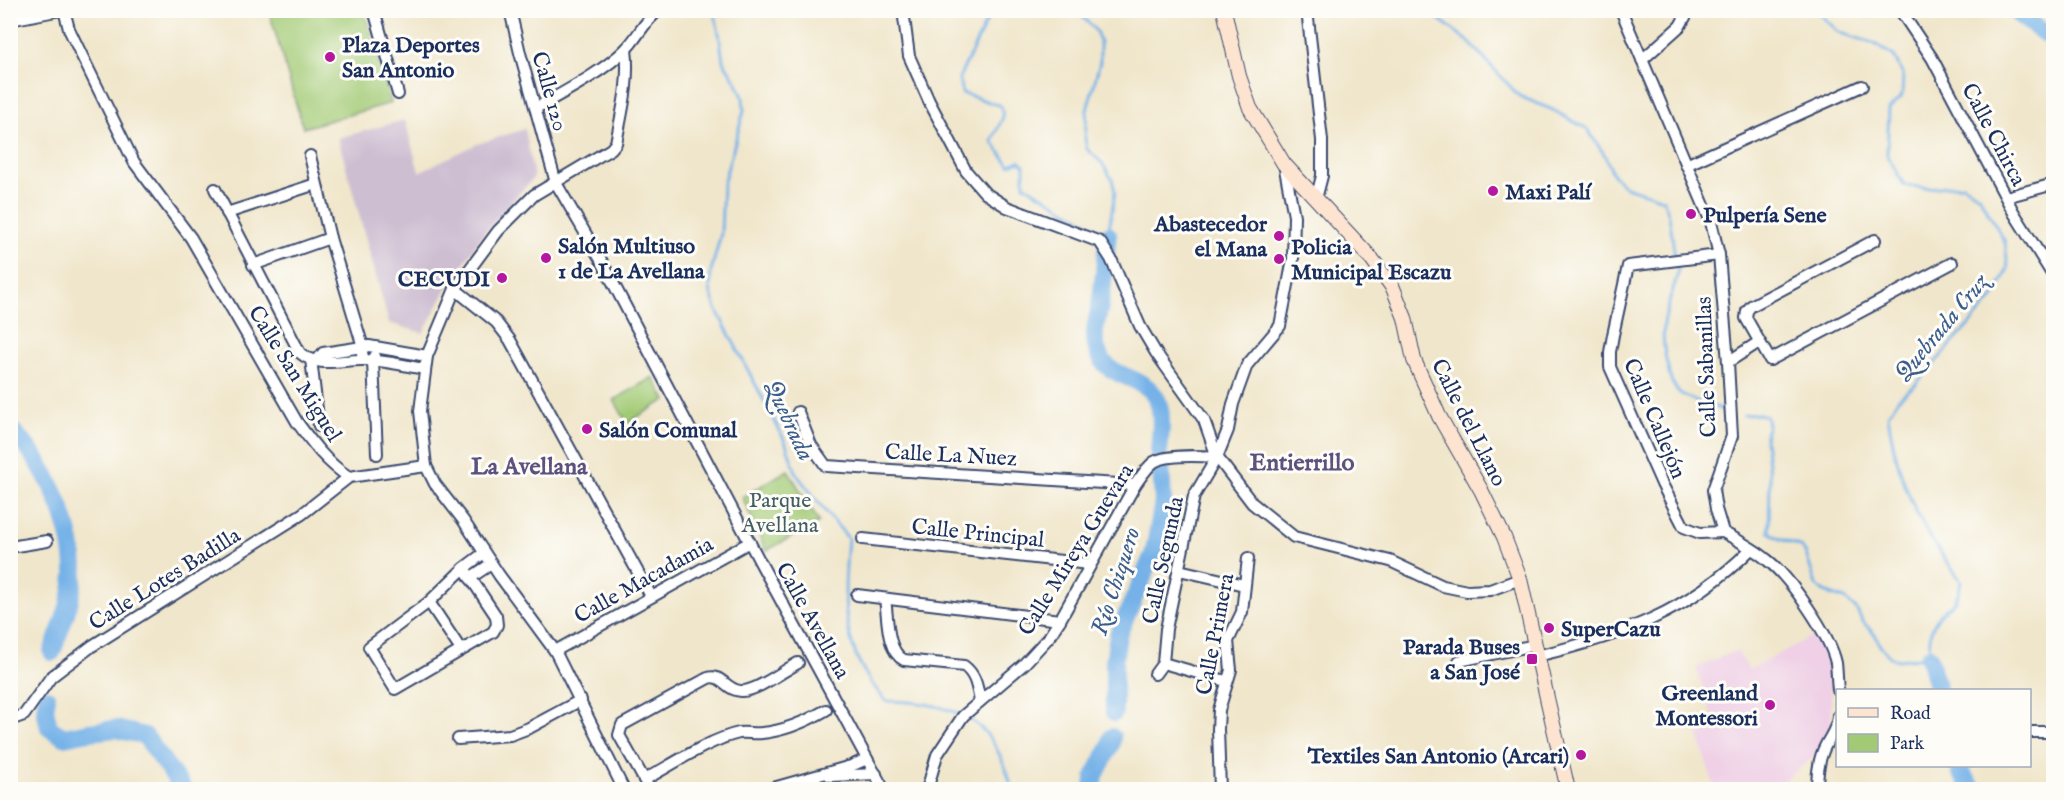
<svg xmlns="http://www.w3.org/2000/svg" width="2064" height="800" font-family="'IM FELL English',serif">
<rect width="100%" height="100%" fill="#fdfcf7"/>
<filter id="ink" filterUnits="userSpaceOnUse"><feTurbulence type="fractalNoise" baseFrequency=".0167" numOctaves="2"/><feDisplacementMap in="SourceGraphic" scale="12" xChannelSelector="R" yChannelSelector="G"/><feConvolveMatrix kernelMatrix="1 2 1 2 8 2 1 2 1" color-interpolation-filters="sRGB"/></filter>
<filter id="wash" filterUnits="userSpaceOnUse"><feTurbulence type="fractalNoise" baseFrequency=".008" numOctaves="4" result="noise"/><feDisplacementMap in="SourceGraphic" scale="24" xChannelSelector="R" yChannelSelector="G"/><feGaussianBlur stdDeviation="1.35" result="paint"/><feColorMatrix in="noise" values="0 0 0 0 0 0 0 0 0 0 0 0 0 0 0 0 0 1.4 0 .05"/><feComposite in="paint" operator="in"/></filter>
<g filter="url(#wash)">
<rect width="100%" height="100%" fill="#f0e6cb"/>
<polygon fill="#efd0e6" points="1816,634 1828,663 1831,695 1831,727 1825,742 1813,757 1775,789 1715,789 1698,736 1716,726 1696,668 1737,650 1749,670"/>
<polygon fill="#cdbed2" points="405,120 419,172 477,144 525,129 534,177 484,233 447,288 423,333 389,323 338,138"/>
<g fill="#a2ca75" stroke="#5e7c6a" stroke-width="1.5">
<polygon points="269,11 364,11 391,103 303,128"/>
<polygon points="653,377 666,400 627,423 614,400"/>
<polygon points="788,470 819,522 766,551 742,497"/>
</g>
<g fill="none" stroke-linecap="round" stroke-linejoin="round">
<g stroke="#76b2e8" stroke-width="3">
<path d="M 714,10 L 719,33 L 723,61 L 737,83 L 743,97 L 744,111 L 723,184 L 721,234 L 711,271 L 710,290 L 716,309 L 785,441 L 797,475 L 826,512 L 848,538 C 843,602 839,650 886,701 C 918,701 956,705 981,728 C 996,742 1008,770 1012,790"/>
<polyline points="992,10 959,78 962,93 1001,106 1003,117 992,141 1009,165 1020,161 1024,165 1024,185 1108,235 1115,192 1112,179 1102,163 1087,149 1085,140 1087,110 1100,62 1100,42 1096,31 1076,10"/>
<polyline points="1427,10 1468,41 1519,96 1553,110 1587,129 1604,154 1614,176 1626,187 1663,199 1669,215 1675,257"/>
<path d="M 1677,265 L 1678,273 C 1667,310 1657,329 1668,368 C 1670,378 1672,386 1680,393 C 1691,401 1710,405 1723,410"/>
<path d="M 1744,415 L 1759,414 L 1766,416 L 1768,425 L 1765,440 L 1770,480 L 1769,532 L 1778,538 L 1800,546 L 1806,554 L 1816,585 L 1824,592 L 1845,599 L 1856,609 L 1863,622 L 1876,636 L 1880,646 L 1890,657 L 1898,660 L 1929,657 C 1929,647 1929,633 1934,624 C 1943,603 1957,612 1961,581 C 1949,564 1936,548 1926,530 C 1906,496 1893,454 1888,415 L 1898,399 L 1915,385 L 1994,297 L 2008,268 L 2005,242 L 1979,196 L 1963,185 L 1926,188 L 1904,185 L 1887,155 L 1889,109 L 1902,96 L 1903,75 L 1894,56 L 1873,43 L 1840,33 L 1815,10"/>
</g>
<g stroke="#76b2e8" stroke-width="18">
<polyline points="2016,10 2019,15 2054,40"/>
<path d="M 1108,235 C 1105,256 1104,278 1101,299 C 1099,317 1091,332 1097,349 C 1107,384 1149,371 1159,405 C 1163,419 1160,437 1159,451"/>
<path d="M 10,429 C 46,461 74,525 74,573 C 73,600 61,627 52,652"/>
<polyline points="1929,657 1938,690"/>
<polyline points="47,698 45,709 49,728 64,737 89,732 116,729 145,736 184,790"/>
<polyline points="1114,713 1114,662 1118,635 1154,552 1163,502 1161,465"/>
<polyline points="1959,766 1961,773 1974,790"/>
<polyline points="1092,790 1095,775 1111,744 1112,737"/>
</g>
</g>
</g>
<g filter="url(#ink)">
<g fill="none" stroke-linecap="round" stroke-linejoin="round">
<g stroke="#3b4a6e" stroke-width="14">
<g id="minor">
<path d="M 64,10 L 69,29 L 82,56 L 134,162 L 191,238 L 297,422 C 313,444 326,462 349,477 L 426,466"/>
<polyline points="374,10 398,94"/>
<polyline points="510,10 520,53 556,183 601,260 760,562 884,790"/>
<polyline points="903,10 909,56 929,101 966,171 985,193 1007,207 1100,242 1111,259 1140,326 1156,353 1204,420 1217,457 1252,503 1294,537 1390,561 1443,586 1467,591 1490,590 1520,579"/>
<polyline points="1307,10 1322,140 1322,176 1316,199"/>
<path d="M 1621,10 L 1711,222 L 1719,255 L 1728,362 L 1732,436 L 1713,490 L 1716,509 L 1723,532 C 1737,540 1753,548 1766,559 C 1789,576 1830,635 1836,663 C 1837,672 1837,681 1838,690"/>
<polyline points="1900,10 1932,58 2014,213 2054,277"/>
<polyline points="10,20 61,10"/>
<polyline points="1642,60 1680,26 1689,10"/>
<path d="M 536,108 C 564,92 603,72 626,49 C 638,37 644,21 659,10"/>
<polyline points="310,156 330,238 363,347 362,353 364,360"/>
<polyline points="1686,165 1862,86"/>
<path d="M 215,189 L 300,353 C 319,369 342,359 364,360 C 384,360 405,366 425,369"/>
<polyline points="2006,197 2054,184"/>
<polyline points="227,213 316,184"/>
<polyline points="1875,240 1751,306 1747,311 1746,318 1770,360 1952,263"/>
<polyline points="1719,255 1628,266 1613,335 1610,352 1610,367 1662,484 1684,527 1700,533 1723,532"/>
<polyline points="253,265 330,238"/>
<polyline points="455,289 496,322 510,340 651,596"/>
<polyline points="375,356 373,361 377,454"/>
<polyline points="311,359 319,426"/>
<polyline points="317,360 323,353 369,346 427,356"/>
<polyline points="1728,362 1759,342"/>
<polyline points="798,412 811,445 826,466 1135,485"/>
<polyline points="863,539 1089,564"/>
<polyline points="10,547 47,541"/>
<polyline points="464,568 496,616 497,625 493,632 395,689 369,647 429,602 464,568 484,553"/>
<polyline points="1179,570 1244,585"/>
<polyline points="470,578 491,564"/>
<polyline points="857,595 1060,620"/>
<path d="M 885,599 C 888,617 886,651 904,660 L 964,666 C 976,675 977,687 980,701"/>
<polyline points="429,602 461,650"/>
<polyline points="555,651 750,542"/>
<path d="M 1537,656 C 1623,635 1687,613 1751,549"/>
<polyline points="1459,661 1535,645"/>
<polyline points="1163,663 1226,681"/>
<polyline points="1155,674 1163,663 1166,629 1194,496 1217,457 1228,430 1233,404 1247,365 1280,326 1293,259 1294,216 1284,164"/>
<polyline points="10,720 24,715 51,677 92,646 302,514 349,477"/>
<polyline points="2030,732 2054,732"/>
<polyline points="458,739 510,735 529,728 581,700"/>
<polyline points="830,776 876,774"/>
<path d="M 644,780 C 670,766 710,739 739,733 C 746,732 754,734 762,733 C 785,731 807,721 826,710"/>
<path d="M 624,790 L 555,651 L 499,575 L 463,520 L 435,484 L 426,466 L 420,411 L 427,356 L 455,289 L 498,231 L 534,195 L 611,149 L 616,143 C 622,111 630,82 626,49"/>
<path d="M 650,790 L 619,735 L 622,725 L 708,678 C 722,673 727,692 742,691 C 757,691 783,671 798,663"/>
<polyline points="766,790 851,766 867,759"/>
<path d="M 927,790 L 937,755 L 963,716 L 1024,664 L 1049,637 L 1060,620 L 1135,485 C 1140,478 1147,467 1154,462 C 1167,454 1201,456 1217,457"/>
<polyline points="1220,790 1218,729 1219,710 1231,670 1228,641 1242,612 1248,558"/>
<path d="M 1817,790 C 1817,777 1818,763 1823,751 C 1828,738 1837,731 1838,716"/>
</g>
</g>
<g stroke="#3b4a6e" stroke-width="16">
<polyline id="secondary" points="1224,10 1239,76 1250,108 1284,164 1372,259 1393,288 1405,318 1414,360 1439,416 1481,490 1504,537 1520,579 1568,790"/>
</g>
<use href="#minor" stroke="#fff" stroke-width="10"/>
<use href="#secondary" stroke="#fde4d0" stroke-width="14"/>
</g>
</g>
<g fill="#b5179e" stroke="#fdfcf7" stroke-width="2">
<circle cx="330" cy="57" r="6"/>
<circle cx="1493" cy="191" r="6"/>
<circle cx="1691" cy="214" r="6"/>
<circle cx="1279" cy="236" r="6"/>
<circle cx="546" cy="258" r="6"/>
<circle cx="1279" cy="259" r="6"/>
<circle cx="502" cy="278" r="6"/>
<circle cx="587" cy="429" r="6"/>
<circle cx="1549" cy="628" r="6"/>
<rect x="1526" y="653" width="12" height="12" rx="3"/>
<circle cx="1770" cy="705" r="6"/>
<circle cx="1581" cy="755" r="6"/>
</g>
<g text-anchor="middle" stroke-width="6" stroke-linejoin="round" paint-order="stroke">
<g font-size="22" font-weight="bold" fill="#1b2f5e" stroke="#fdfcf7" text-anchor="start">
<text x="342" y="52">Plaza Deportes<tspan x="342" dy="25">San Antonio</tspan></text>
<text x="1505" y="199">Maxi Palí</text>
<text x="1703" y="222">Pulpería Sene</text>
<text x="1267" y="231" text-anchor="end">Abastecedor<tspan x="1267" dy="25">el Mana</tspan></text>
<text x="558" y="253">Salón Multiuso<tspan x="558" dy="25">1 de La Avellana</tspan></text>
<text x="1291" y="254">Policia<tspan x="1291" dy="25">Municipal Escazu</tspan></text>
<text x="490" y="286" text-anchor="end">CECUDI</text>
<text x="599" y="437">Salón Comunal</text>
<text x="1561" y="636">SuperCazu</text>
<text x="1520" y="654" text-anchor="end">Parada Buses<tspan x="1520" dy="25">a San José</tspan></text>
<text x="1758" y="700" text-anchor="end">Greenland<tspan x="1758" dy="25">Montessori</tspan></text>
<text x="1569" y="763" text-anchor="end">Textiles San Antonio (Arcari)</text>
</g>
<g font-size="22" fill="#1b2f5e" stroke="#fdfcf7">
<text transform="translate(551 91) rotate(74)" y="8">Calle 120</text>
<text transform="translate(1995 134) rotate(62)" y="8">Calle Chirca</text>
<text transform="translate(1705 367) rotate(-92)" y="8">Calle Sabanillas</text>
<text transform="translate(296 373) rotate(58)" y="8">Calle San Miguel</text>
<text transform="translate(1656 418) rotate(67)" y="8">Calle Callejón</text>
<text transform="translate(1470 422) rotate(63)" y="8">Calle del Llano</text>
<text transform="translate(951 454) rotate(3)" y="8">Calle La Nuez</text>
<text transform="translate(978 532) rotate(6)" y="8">Calle Principal</text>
<text transform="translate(1075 549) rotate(-58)" y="8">Calle Mireya Guevara</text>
<text transform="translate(1162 560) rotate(-78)" y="8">Calle Segunda</text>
<text transform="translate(164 578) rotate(-32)" y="8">Calle Lotes Badilla</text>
<text transform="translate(643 579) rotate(-29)" y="8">Calle Macadamia</text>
<text transform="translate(814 620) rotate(61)" y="8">Calle Avellana</text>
<text transform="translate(1214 634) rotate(-79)" y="8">Calle Primera</text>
</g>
<g font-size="22" fill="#445e65" stroke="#fdfcf7">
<text x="780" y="507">Parque<tspan x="780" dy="25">Avellana</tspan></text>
</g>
<g font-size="24" font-style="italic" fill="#3b5d8e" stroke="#fdfcf7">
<text transform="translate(1941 327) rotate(-50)" y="8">Quebrada Cruz</text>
<text transform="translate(790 420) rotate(65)" y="8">Quebrada</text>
<text transform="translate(1115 581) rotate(-72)" y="8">Río Chiquero</text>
</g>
<g font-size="24" font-weight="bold" fill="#5d527f" stroke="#fdfcf7">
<text x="1302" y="470">Entierrillo</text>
<text x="529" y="474">La Avellana</text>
</g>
</g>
<rect width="2064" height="800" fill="none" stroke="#fdfcf7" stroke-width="36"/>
<rect x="1836" y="689" width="195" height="78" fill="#fdfcf7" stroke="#a3aaba" stroke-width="1.5"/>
<rect x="1848" y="708" width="30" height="9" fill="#fde4d0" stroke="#a3aaba" stroke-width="1.5"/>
<text x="1890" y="719" font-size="18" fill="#1b2f5e">Road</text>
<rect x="1848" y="734" width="30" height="18" fill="#a2ca75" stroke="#a3aaba" stroke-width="1.5"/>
<text x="1890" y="749" font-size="18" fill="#1b2f5e">Park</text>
</svg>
